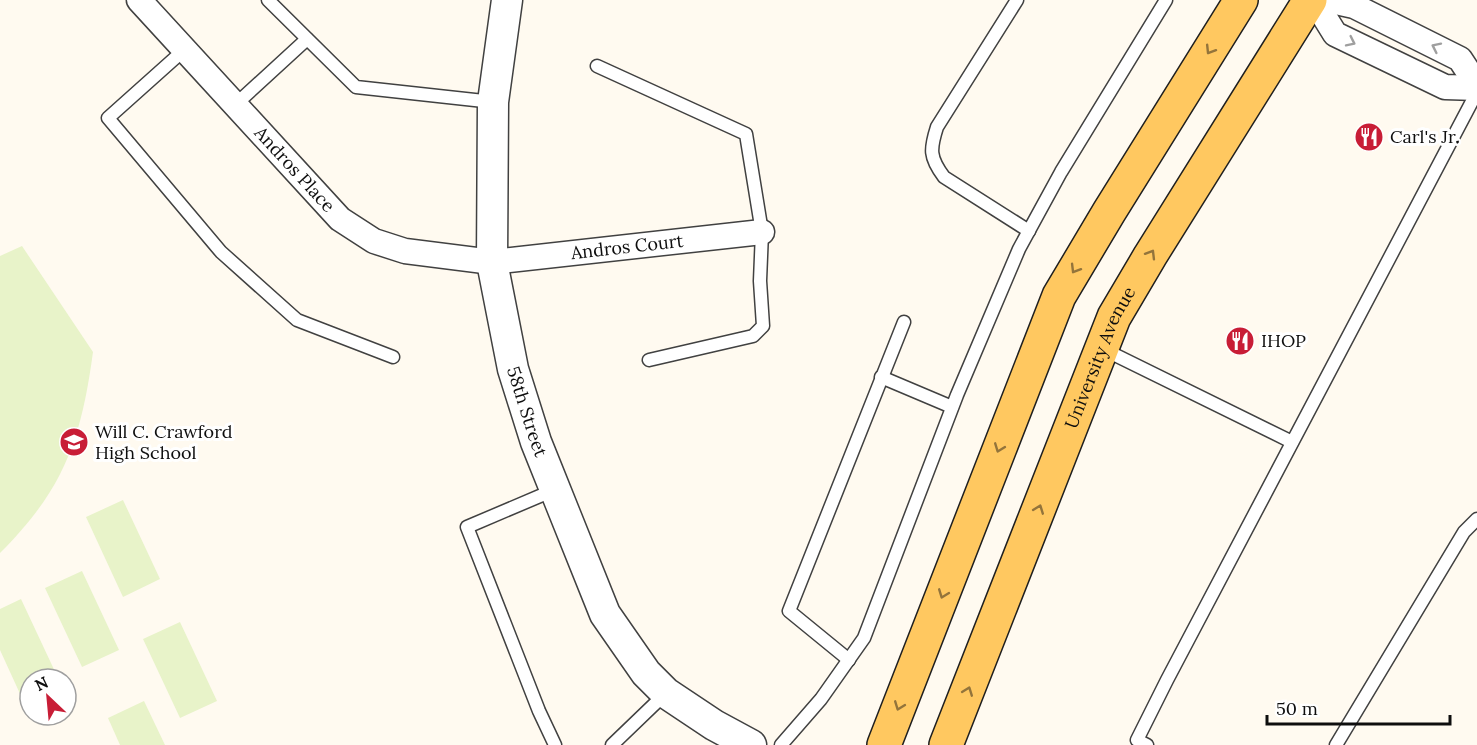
<svg xmlns="http://www.w3.org/2000/svg" width="1477" height="745" font-family="Lora,serif">
<rect width="100%" height="100%" fill="#fffaf0"/>
<g fill="#e8f3c9">
<path d="M 22,246 L 93,352 C 81,440 64,489 0,553 L 0,256 Z"/>
<polygon points="123,500 160,579 123,597 86,517"/>
<polygon points="82,571 119,650 82,667 45,588"/>
<polygon points="21,599 58,678 30,679 30,692 21,696 0,650 0,609"/>
<polygon points="180,622 217,701 180,718 143,639"/>
<polygon points="144,701 165,745 120,745 108,718"/>
</g>
<g fill="none" stroke-linecap="round" stroke-linejoin="round">
<g stroke="#414141" stroke-width="15">
<g id="service">
<polyline points="268,0 356,87 493,102"/>
<path d="M 1017,0 L 937,127 C 930,149 929,157 944,177 L 1029,231"/>
<polyline points="184,50 108,118 221,252 297,320 393,357"/>
<polyline points="597,66 746,134 762,232 760,281 763,326 753,336 649,360"/>
<polyline points="235,105 307,39"/>
<polyline points="1103,349 1292,442"/>
<polyline points="881,377 952,407"/>
<polyline points="554,490 467,527 539,711 555,745"/>
<polyline points="849,660 789,611 904,322"/>
<polyline points="612,745 665,694"/>
<polyline points="781,745 821,699 864,638 957,395 1019,249 1061,172 1166,0"/>
<polyline points="1147,745 1137,740 1167,680 1477,92"/>
<polyline points="1336,745 1464,532 1477,519"/>
</g>
</g>
<g stroke="#414141" stroke-width="27">
<g id="minor">
<path id="s1" d="M 139,0 L 340,219 L 374,241 L 405,251 L 492,262 L 762,232"/>
<polyline points="1314,0 1335,34 1445,87 1477,88"/>
<polyline points="1327,0 1354,6 1460,59 1477,85"/>
</g>
</g>
<g stroke="#414141" stroke-width="33">
<g id="tertiary">
<path id="s2" d="M 507,0 L 493,102 L 492,262 L 513,369 L 536,442 L 605,614 L 646,673 L 666,693 L 714,725 L 751,745"/>
</g>
</g>
<g stroke="#1f1f1f" stroke-width="36">
<g id="primary">
<polyline points="884,745 1059,296 1109,212 1241,0"/>
<path id="s3" d="M 946,745 L 1114,317 L 1150,256 L 1310,0"/>
</g>
</g>
<use href="#service" stroke="#fff" stroke-width="12"/>
<use href="#minor" stroke="#fff" stroke-width="24"/>
<use href="#tertiary" stroke="#fff" stroke-width="30"/>
<use href="#primary" stroke="#ffc860" stroke-width="33"/>
</g>
<defs><path id="oneway-chevron" d="M-2-3.5L2.5 0L-2 3.5" fill="none" stroke-width="1.6" stroke-linecap="round" stroke-linejoin="round" transform="scale(1.5)"/></defs>
<g stroke="#9f9f9f">
<use href="#oneway-chevron" transform="translate(1351 42) rotate(26)"/>
<use href="#oneway-chevron" transform="translate(1436 47) rotate(-154)"/>
</g>
<g stroke="#93743b">
<use href="#oneway-chevron" transform="translate(1210 50) rotate(122)"/>
<use href="#oneway-chevron" transform="translate(1151 254) rotate(-59)"/>
<use href="#oneway-chevron" transform="translate(1075 269) rotate(121)"/>
<use href="#oneway-chevron" transform="translate(999 448) rotate(111)"/>
<use href="#oneway-chevron" transform="translate(1039 509) rotate(-69)"/>
<use href="#oneway-chevron" transform="translate(943 594) rotate(111)"/>
<use href="#oneway-chevron" transform="translate(968 691) rotate(-69)"/>
<use href="#oneway-chevron" transform="translate(899 706) rotate(111)"/>
</g>
<defs>
<g id="restaurant-disc" transform="scale(1.5)"><circle r="9.5" fill="#c81d36" stroke="#fff"/><path d="M-5-6h1v4h1v-4h1v4h1v-4h1v5L-1.5 .5V6h-2V.5L-5-1ZM5-6V6H3V1.5H1.5Q1.5-4 5-6Z" fill="#fff"/></g>
<g id="school-disc" transform="scale(1.5)"><circle r="9.5" fill="#c81d36" stroke="#fff"/><path d="M0-5L7-2L0 1L-7-2ZM-4 1L0 2.5L4 1V4Q0 6-4 4Z" fill="#fff"/></g>
</defs>
<g fill-rule="evenodd">
<use href="#restaurant-disc" x="1369" y="137"/>
<use href="#restaurant-disc" x="1240" y="341"/>
<use href="#school-disc" x="74" y="442"/>
</g>
<g text-anchor="middle" stroke-width="6" stroke-linejoin="round" paint-order="stroke">
<g font-size="18" fill="#0e0e0e" stroke="#fff" text-anchor="start">
<text x="1390" y="143">Carl's Jr.</text>
<text x="1261" y="347">IHOP</text>
<text x="95" y="438">Will C. Crawford<tspan x="95" dy="21">High School</tspan></text>
</g>
<g font-size="18" fill="#0e0e0e" stroke="#fff">
<text dy="6" stroke="none"><textPath href="#s1" startOffset="230">Andros Place</textPath></text>
<text dy="6" stroke="none"><textPath href="#s1" startOffset="594">Andros Court</textPath></text>
<text dy="6" stroke="none"><textPath href="#s3" startOffset="417">University Avenue</textPath></text>
<text dy="6" stroke="none"><textPath href="#s2" startOffset="417">58th Street</textPath></text>
</g>
</g>
<g transform="translate(48 697) rotate(334)"><circle r="28" fill="#ffffff" stroke="#9f9f9f" stroke-width="1.5"/>
<path d="M0-4.5L10 22L0 15L-10 22Z" fill="#c81d36"/>
<text y="-9" font-size="16" font-weight="bold" text-anchor="middle" fill="#0e0e0e">N</text>
</g>
<path d="M1267 715v9h183v-9" fill="none" stroke="#0e0e0e" stroke-width="3"/>
<text x="1276" y="715" font-size="18" fill="#0e0e0e" stroke="#ffffff" stroke-width="4.5" paint-order="stroke">50 m</text>
</svg>
